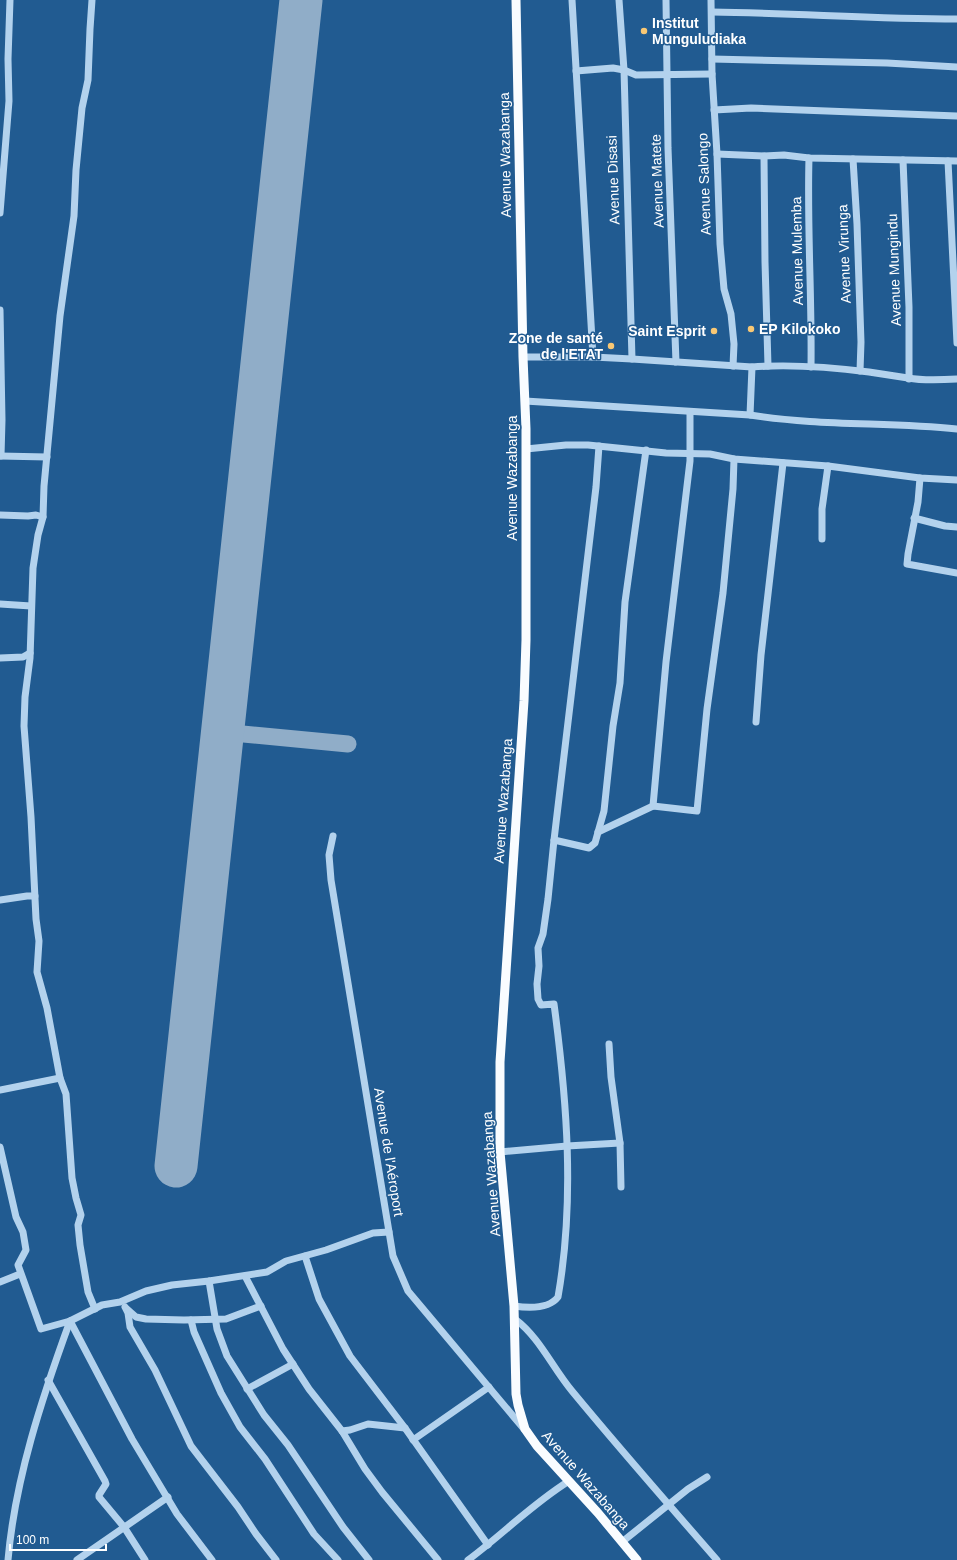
<svg xmlns="http://www.w3.org/2000/svg" width="957" height="1560" font-family="Arial,sans-serif">
<rect width="100%" height="100%" fill="#215b91"/>
<g fill="none" stroke-linecap="round" stroke-linejoin="round">
<polyline stroke="#90adc8" stroke-width="17" points="222,732 348,744"/>
<polyline stroke="#90adc8" stroke-width="43" points="176,1166 301,0"/>
<g stroke="#b3d2ed" stroke-width="7">
<polyline points="92,0 90,29 88,80 82,108 76,170 74,216 60,316 44,486 43,517 38,535 33,568 30,658 25,697 24,726 31,817 36,919 39,941 37,972 47,1008 60,1078 66,1094 72,1178 76,1198 81,1215 78,1225 80,1245 88,1292 95,1309"/>
<polyline points="572,0 593,357"/>
<polyline points="619,0 624,70 632,359"/>
<polyline points="666,0 668,148 676,362"/>
<polyline points="711,0 712,74 717,154 720,244 724,289 731,314 734,344 733,366"/>
<path d="M 712,12 C 794,13 875,19 957,19"/>
<polyline points="712,59 887,63 957,67"/>
<polyline points="576,71 613,68 624,70 636,75 712,74"/>
<polyline points="714,110 751,108 957,116"/>
<polyline points="717,154 764,156 784,155 809,158 957,161"/>
<polyline points="764,156 765,262 768,366"/>
<path d="M 809,158 C 807,228 812,297 811,367"/>
<polyline points="853,159 857,224 861,342 860,371"/>
<polyline points="903,160 909,307 909,379"/>
<polyline points="948,161 957,343"/>
<polyline points="0,213 9,101 8,59 10,0"/>
<polyline points="0,310 2,420 1,456"/>
<path d="M 523,357 L 593,357 L 632,359 L 752,367 C 791,364 830,367 869,372 C 882,374 895,376 908,378 C 924,381 941,380 957,379"/>
<path d="M 525,401 L 750,415 C 819,426 888,422 957,429"/>
<polyline points="750,415 752,367"/>
<polyline points="526,449 566,445 588,445 666,453 710,454 734,459 828,466 920,478 957,480"/>
<polyline points="0,456 47,457"/>
<polyline points="920,478 918,502 908,554 907,564 957,573"/>
<polyline points="0,515 28,516 36,515 43,517"/>
<polyline points="914,518 945,526 957,527"/>
<polyline points="822,539 822,509 828,466"/>
<polyline points="0,604 31,606"/>
<polyline points="0,658 23,657 30,653"/>
<polyline points="756,722 761,655 783,463"/>
<polyline points="653,806 666,662 690,461 690,412"/>
<polyline points="598,832 653,806 697,811 707,709 723,593 733,489 734,459"/>
<polyline points="333,836 329,855 331,880 393,1256 408,1291 524,1429"/>
<polyline points="554,840 589,848 595,843 604,811 613,726 620,683 625,602 646,450"/>
<polyline points="0,900 27,896 35,896"/>
<polyline points="609,1044 611,1077 620,1143 621,1187"/>
<polyline points="0,1090 60,1078"/>
<polyline points="0,1147 16,1217 23,1232 26,1250 18,1265 41,1329 70,1321 102,1305 120,1302 146,1291 172,1285 209,1281 267,1272 286,1261 326,1250 373,1233 389,1232"/>
<polyline points="500,1152 567,1146 620,1143"/>
<polyline points="305,1256 319,1299 350,1356 405,1428 488,1545"/>
<polyline points="245,1276 283,1349 309,1389 342,1431 365,1469 382,1492 438,1560"/>
<polyline points="209,1281 217,1329 227,1356 264,1415 288,1445 343,1527 369,1560"/>
<polyline points="0,1282 20,1274"/>
<path d="M 514,1306 C 528,1308 549,1309 558,1297 C 575,1200 567,1101 554,1004 L 541,1005 L 538,999 L 537,984 L 539,966 L 538,948 L 543,934 L 548,899 L 554,840 L 596,487 L 599,446"/>
<polyline points="125,1307 128,1313 130,1327 155,1370 191,1446 238,1507 256,1534 276,1560"/>
<polyline points="127,1309 136,1317 146,1319 184,1320 226,1319 261,1306"/>
<path d="M 515,1319 C 540,1338 552,1367 572,1391 C 619,1448 668,1504 717,1560"/>
<polyline points="191,1320 194,1332 221,1393 240,1427 265,1459 314,1534 338,1560"/>
<polyline points="70,1321 132,1439 177,1514 212,1560"/>
<polyline points="48,1380 105,1481 106,1484 99,1495 99,1497 124,1527 145,1560"/>
<polyline points="247,1389 293,1364"/>
<polyline points="342,1431 350,1430 368,1424 405,1428"/>
<polyline points="413,1440 489,1387"/>
<polyline points="622,1542 688,1489 707,1477"/>
<path d="M 8,1560 C 15,1479 42,1398 70,1321"/>
<polyline points="77,1560 168,1497"/>
<path d="M 468,1560 C 502,1535 532,1504 569,1481"/>
</g>
<polyline stroke="#f9fcff" stroke-width="9" points="516,0 523,357 526,429 526,640 524,701 500,1062 500,1152 514,1306 516,1394 518,1405 525,1429 537,1446 598,1513 637,1560"/>
</g>
<g fill="#f9c874" stroke="#215b91" stroke-width="1.5">
<circle cx="644" cy="31" r="4"/>
<circle cx="751" cy="329" r="4"/>
<circle cx="714" cy="331" r="4"/>
<circle cx="611" cy="346" r="4"/>
</g>
<g text-anchor="middle" stroke-width="3" stroke-linejoin="round" paint-order="stroke">
<g font-size="14" font-weight="bold" fill="#fff" stroke="#215b91" text-anchor="start">
<text x="652" y="28">Institut<tspan x="652" dy="16">Munguludiaka</tspan></text>
<text x="759" y="334">EP Kilokoko</text>
<text x="706" y="336" text-anchor="end">Saint Esprit</text>
<text x="603" y="343" text-anchor="end">Zone de santé<tspan x="603" dy="16">de l'ETAT</tspan></text>
</g>
<g font-size="14" fill="#fff" stroke="#215b91">
<text transform="translate(505 155) rotate(-91)" y="5">Avenue Wazabanga</text>
<text transform="translate(613 180) rotate(-92)" y="5">Avenue Disasi</text>
<text transform="translate(657 181) rotate(-92)" y="5">Avenue Matete</text>
<text transform="translate(704 184) rotate(-92)" y="5">Avenue Salongo</text>
<text transform="translate(797 251) rotate(-91)" y="5">Avenue Mulemba</text>
<text transform="translate(844 254) rotate(-92)" y="5">Avenue Virunga</text>
<text transform="translate(894 270) rotate(-92)" y="5">Avenue Mungindu</text>
<text transform="translate(512 478) rotate(-90)" y="5">Avenue Wazabanga</text>
<text transform="translate(503 801) rotate(-86)" y="5">Avenue Wazabanga</text>
<text transform="translate(389 1152) rotate(81)" y="5">Avenue de l'Aéroport</text>
<text transform="translate(491 1174) rotate(-94)" y="5">Avenue Wazabanga</text>
<text transform="translate(586 1480) rotate(49)" y="5">Avenue Wazabanga</text>
</g>
</g>
<path d="M10 1544v6h96v-6" fill="none" stroke="#ffffff" stroke-width="2"/>
<text x="16" y="1544" font-size="12" fill="#ffffff" stroke="#215b91" stroke-width="3" paint-order="stroke">100 m</text>
</svg>
